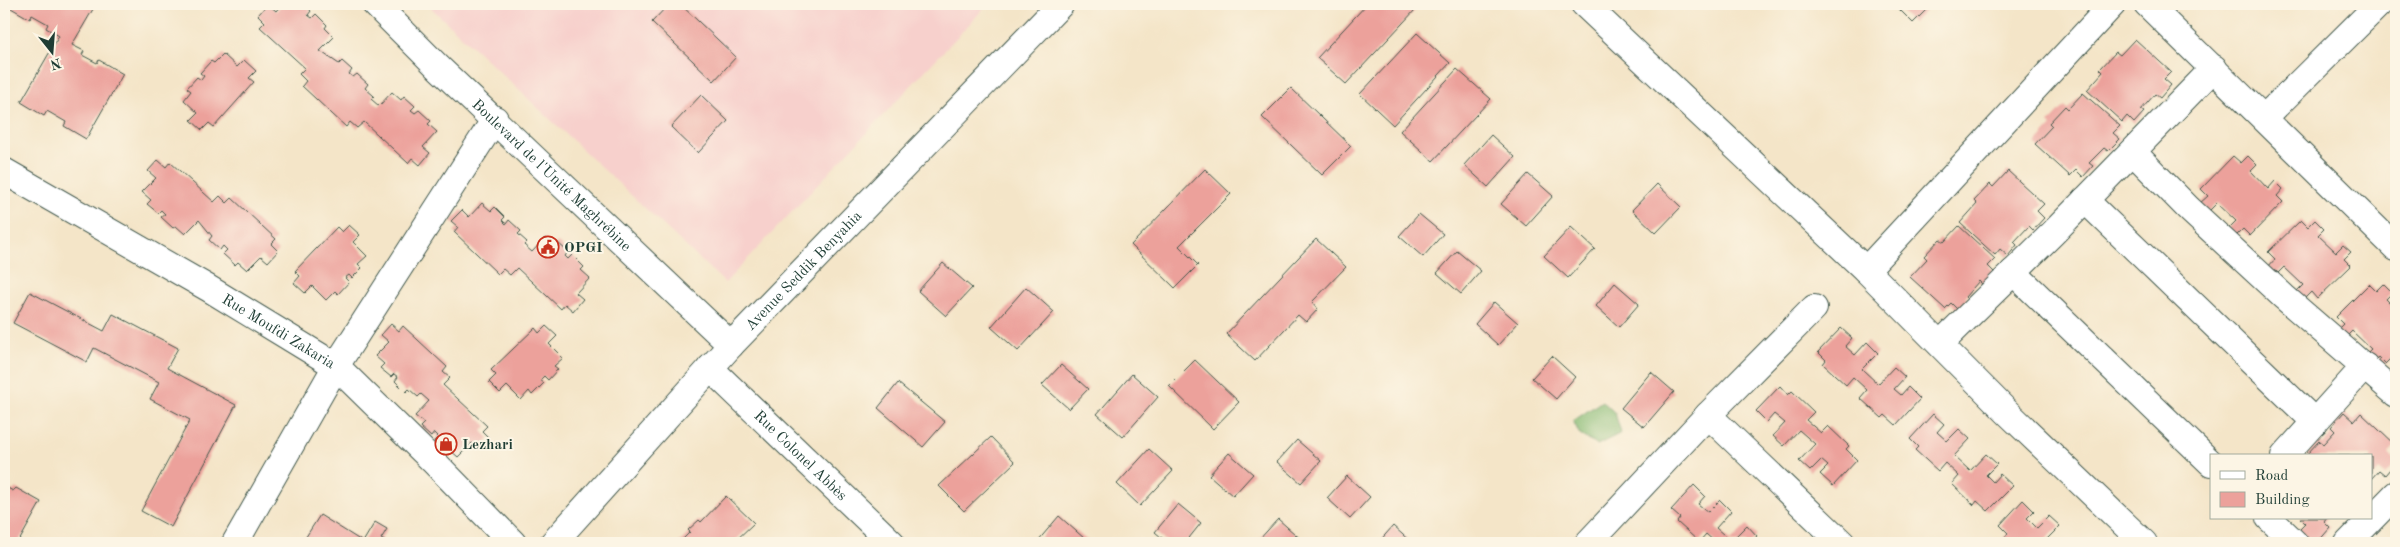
<svg xmlns="http://www.w3.org/2000/svg" width="2400" height="547" font-family="'Old Standard TT',serif">
<rect width="100%" height="100%" fill="#fcf5e5"/>
<filter id="ink" filterUnits="userSpaceOnUse"><feTurbulence type="fractalNoise" baseFrequency=".02" numOctaves="2"/><feDisplacementMap in="SourceGraphic" scale="10" xChannelSelector="R" yChannelSelector="G"/><feConvolveMatrix kernelMatrix="1 2 1 2 8 2 1 2 1" color-interpolation-filters="sRGB"/></filter>
<filter id="wash" filterUnits="userSpaceOnUse"><feTurbulence type="fractalNoise" baseFrequency=".0096" numOctaves="4" result="noise"/><feDisplacementMap in="SourceGraphic" scale="20" xChannelSelector="R" yChannelSelector="G"/><feGaussianBlur stdDeviation="1.12" result="paint"/><feColorMatrix in="noise" values="0 0 0 0 0 0 0 0 0 0 0 0 0 0 0 0 0 1.4 0 .05"/><feComposite in="paint" operator="in"/></filter>
<g filter="url(#wash)">
<rect width="100%" height="100%" fill="#f4e5c8"/>
<polygon fill="#f7d0cc" points="427,4 988,4 725,283"/>
<polygon fill="#89bb74" stroke="#547c54" points="1602,401 1615,413 1621,433 1597,445 1580,435 1573,421"/>
<g id="blocks">
<g fill="#eca19b">
<polygon points="4,4 96,4 72,45 84,51 82,55 97,63 99,60 123,74 86,139 64,126 66,122 47,111 44,116 21,102 59,36 46,28 48,24 32,15 30,19"/>
<polygon points="268,4 276,11 282,4 304,4 311,11 308,15 312,18 316,14 327,25 325,28 334,37 320,51 339,64 342,61 352,70 349,74 353,77 357,74 368,84 365,88 374,96 371,99 379,106 392,92 401,100 404,96 415,106 411,110 415,113 419,110 431,121 428,124 437,132 423,147 430,153 420,165 412,158 408,163 364,122 357,128 350,122 346,127 302,86 306,81 299,74 305,68 260,27 265,22 258,15"/>
<polygon points="669,4 680,4 736,57 714,81 652,22"/>
<polygon points="1367,4 1411,4 1416,9 1346,84 1317,58"/>
<polygon points="1894,4 1932,4 1913,23"/>
<polygon points="1417,33 1450,63 1393,125 1360,94"/>
<polygon points="2135,39 2171,72 2164,79 2171,85 2160,98 2155,94 2141,110 2144,112 2134,123 2127,116 2122,122 2087,90 2103,72 2100,69 2116,52 2120,55"/>
<polygon points="223,54 237,67 244,60 256,71 249,78 254,82 214,127 209,123 202,130 191,120 198,113 184,100 191,91 187,88 197,77 201,80 204,76 200,73 211,61 214,63"/>
<polygon points="1457,69 1491,99 1433,161 1400,131"/>
<polygon points="1291,88 1351,146 1322,175 1262,117"/>
<polygon points="2083,93 2120,126 2113,133 2120,139 2108,151 2104,148 2089,163 2093,166 2083,177 2076,170 2070,176 2035,144 2052,126 2049,123 2065,106 2068,109"/>
<polygon points="701,95 728,121 698,153 671,127"/>
<polygon points="1491,135 1515,157 1488,187 1464,165"/>
<polygon points="2233,156 2241,163 2248,156 2257,165 2251,171 2268,189 2275,181 2283,189 2277,196 2283,202 2250,236 2243,229 2236,236 2229,228 2236,221 2217,203 2209,211 2200,203 2208,196 2201,189"/>
<polygon points="158,160 166,167 170,162 214,202 220,196 227,203 232,198 276,239 271,244 278,251 268,262 261,256 247,270 238,262 235,265 223,254 227,250 223,246 220,250 209,240 212,236 199,220 185,234 176,226 173,228 161,217 165,214 161,210 158,213 147,204 151,200 142,192 156,178 148,171"/>
<polygon points="1205,169 1231,194 1179,246 1198,265 1175,288 1131,245"/>
<polygon points="2008,171 2044,204 2037,211 2044,218 2033,230 2029,226 2014,242 2017,245 2008,256 2000,249 1995,255 1960,223 1977,204 1974,201 1990,184 1993,187"/>
<polygon points="1528,174 1553,196 1526,226 1501,204"/>
<polygon points="1657,184 1681,207 1656,233 1632,210"/>
<polygon points="482,203 491,211 495,207 505,217 502,220 506,224 509,220 521,231 518,234 527,242 524,245 532,252 545,238 554,246 557,242 568,252 565,256 568,259 572,255 584,267 581,270 590,278 576,293 583,299 573,311 565,304 561,309 517,268 510,275 503,269 498,274 454,232 458,227 451,221 462,210 469,217"/>
<polygon points="1419,214 1443,234 1423,257 1399,236"/>
<polygon points="2301,220 2308,227 2315,220 2324,229 2318,235 2336,252 2343,245 2351,252 2344,259 2351,266 2317,299 2311,292 2304,299 2296,292 2303,285 2284,267 2276,275 2268,267 2275,259 2268,252"/>
<polygon points="349,225 360,235 353,242 367,256 358,264 362,268 352,278 349,275 345,278 349,282 338,294 335,291 326,300 312,286 305,293 294,283 300,276 295,271 337,227 342,232"/>
<polygon points="1959,226 1995,259 1988,266 1995,273 1983,285 1979,281 1965,297 1968,300 1958,310 1951,303 1945,309 1910,277 1927,259 1924,256 1940,239 1944,242"/>
<polygon points="1571,227 1595,249 1568,278 1544,256"/>
<polygon points="1316,239 1346,267 1312,302 1318,309 1306,322 1298,315 1255,361 1226,334"/>
<polygon points="1457,251 1481,271 1461,294 1437,273"/>
<polygon points="943,263 972,288 946,316 918,291"/>
<polygon points="1615,283 1639,304 1619,327 1596,306"/>
<polygon points="2369,284 2376,291 2383,284 2392,293 2386,299 2396,309 2396,353 2385,364 2378,357 2372,364 2364,356 2371,349 2352,331 2344,339 2336,331 2343,324 2336,317"/>
<polygon points="1026,287 1054,312 1018,351 991,327"/>
<polygon points="30,292 104,331 113,314 178,348 167,368 236,405 171,527 141,511 190,420 150,399 159,382 94,348 87,362 13,323"/>
<polygon points="1494,302 1518,323 1498,345 1475,324"/>
<polygon points="391,324 399,331 403,326 447,367 443,372 450,378 443,385 487,426 482,431 489,438 479,449 472,443 458,457 449,449 446,452 434,441 438,437 434,433 431,437 420,427 424,423 415,416 429,401 421,394 418,397 409,389 406,392 395,381 398,377 394,374 391,377 380,368 384,364 375,356 389,342 381,335"/>
<polygon points="546,326 557,336 549,344 563,358 554,366 558,369 548,380 544,376 540,380 544,383 532,395 529,391 521,400 507,386 500,393 489,382 496,375 491,370 535,328 539,333"/>
<polygon points="1841,328 1852,338 1845,346 1855,355 1867,342 1878,353 1862,369 1878,384 1894,367 1905,377 1894,389 1901,395 1908,387 1920,399 1896,425 1885,415 1882,418 1860,398 1867,390 1853,377 1846,385 1823,364 1826,360 1818,352"/>
<polygon points="1552,356 1575,377 1556,399 1532,378"/>
<polygon points="1195,360 1239,402 1213,429 1169,386"/>
<polygon points="1061,365 1088,389 1069,409 1042,385"/>
<polygon points="1651,372 1674,392 1644,427 1621,408"/>
<polygon points="1132,374 1158,397 1123,437 1097,414"/>
<polygon points="898,383 945,422 923,447 878,408"/>
<polygon points="1780,386 1788,395 1792,391 1814,412 1806,420 1821,433 1828,426 1849,446 1846,449 1857,460 1833,486 1820,474 1828,466 1821,460 1810,471 1799,461 1815,444 1799,430 1784,446 1773,436 1785,423 1774,414 1767,422 1756,411"/>
<polygon points="2344,412 2354,421 2361,413 2396,446 2389,454 2396,462 2385,475 2379,470 2371,479 2371,456 2309,456 2307,454 2319,441 2323,444 2335,431 2331,427"/>
<polygon points="1933,414 1944,424 1937,432 1947,441 1959,429 1970,439 1954,456 1970,471 1986,454 1997,464 1986,475 1993,482 2000,474 2013,486 1988,511 1977,501 1974,505 1952,484 1959,476 1945,463 1938,471 1915,450 1918,447 1910,439"/>
<polygon points="991,437 1015,462 964,511 939,486"/>
<polygon points="1297,440 1321,461 1301,483 1277,462"/>
<polygon points="1149,449 1173,471 1140,506 1117,484"/>
<polygon points="1229,453 1253,474 1233,496 1209,475"/>
<polygon points="1347,476 1370,497 1350,519 1327,498"/>
<polygon points="1694,485 1705,496 1698,504 1708,512 1720,500 1731,511 1716,528 1731,541 1747,525 1757,536 1750,543 1716,543 1706,534 1699,542 1677,522 1680,518 1671,510"/>
<polygon points="4,486 13,491 16,488 41,502 18,543 4,543"/>
<polygon points="726,496 754,523 733,543 679,543 690,532 688,530 699,520 701,522"/>
<polygon points="2023,500 2034,511 2027,518 2037,528 2049,516 2060,526 2043,543 2012,543 2005,537 2008,533 2000,525"/>
<polygon points="1178,504 1201,523 1185,543 1168,543 1155,532"/>
<polygon points="320,515 363,542 375,522 387,529 381,539 388,543 302,543"/>
<polygon points="1059,516 1085,539 1091,543 1037,542"/>
<polygon points="2300,518 2327,518 2324,522 2330,528 2317,543 2313,543 2298,530 2305,523"/>
<polygon points="1278,519 1304,542 1303,543 1256,543"/>
<polygon points="1393,526 1412,543 1378,543"/>
</g>
</g>
</g>
<g filter="url(#ink)">
<use href="#blocks" fill-opacity="0" stroke="#3f564a" stroke-width="1"/>
<g fill="none" stroke-linecap="round" stroke-linejoin="round">
<g stroke="#3f564a" stroke-width="28">
<g id="minor">
<path id="s1" d="M 375,4 L 439,68 L 731,345"/>
<polyline points="1584,4 1866,270 2007,412 2144,543"/>
<polyline points="2147,4 2396,248"/>
<polyline points="2264,118 2379,4"/>
<polyline points="2133,152 2189,209 2284,297 2396,394"/>
<path id="s2" d="M 4,171 L 208,288 L 336,366 L 433,461 L 513,543"/>
<polyline points="2085,200 2315,422"/>
<polyline points="1866,270 2113,4"/>
<polyline points="2013,272 2211,463"/>
<polyline points="1940,344 2053,233 2214,68"/>
<path id="s3" d="M 710,368 L 892,543"/>
<polyline points="1708,415 1814,308"/>
<polyline points="2284,456 2365,366"/>
<polyline points="2269,518 2295,543"/>
<polyline points="235,543 336,366 495,119"/>
<path id="s4" d="M 553,543 L 731,345 L 1061,4"/>
<polyline points="1588,543 1708,415 1842,543"/>
<polyline points="2348,543 2396,494"/>
</g>
</g>
<use href="#minor" stroke="#fff" stroke-width="26"/>
</g>
</g>
<defs>
<g id="civic-ring" transform="scale(1.125)"><circle r="9.5" fill="#fcf5e5" stroke="#c8321e" stroke-width="1.5"/><path d="M-.6-6.5H3V-4.5H.6V-3L4-1V1h2V6H-6V1h2V-1L-.6-3ZM-1.2 2.5V6h2.4V2.5Z" fill="#c8321e"/></g>
<g id="shop-ring" transform="scale(1.125)"><circle r="9.5" fill="#fcf5e5" stroke="#c8321e" stroke-width="1.5"/><path d="M-5-2.5h2.3a2.7 3.5 0 0 1 5.4 0H5L5.5 6h-11ZM-1.5-2.5h3a1.5 2.3 0 0 0-3 0Z" fill="#c8321e"/></g>
</defs>
<g fill-rule="evenodd">
<use href="#civic-ring" x="548" y="247"/>
<use href="#shop-ring" x="446" y="444"/>
</g>
<g text-anchor="middle" stroke-width="4" stroke-linejoin="round" paint-order="stroke">
<g font-size="15" fill="#1f3d34" stroke="#fcf5e5">
<text dy="5" stroke="none"><textPath href="#s1" startOffset="246">Boulevard de l'Unité Maghrébine</textPath></text>
<text dy="5" stroke="none"><textPath href="#s4" startOffset="370">Avenue Seddik Benyahia</textPath></text>
<text dy="5" stroke="none"><textPath href="#s2" startOffset="318">Rue Moufdi Zakaria</textPath></text>
<text dy="5" stroke="none"><textPath href="#s3" startOffset="126">Rue Colonel Abbès</textPath></text>
</g>
<g font-size="15" font-weight="bold" fill="#1f3d34" stroke="#fcf5e5" text-anchor="start">
<text x="564" y="252">OPGI</text>
<text x="462" y="449">Lezhari</text>
</g>
</g>
<rect width="2400" height="547" fill="none" stroke="#fcf5e5" stroke-width="20"/>
<rect x="2210" y="454" width="162" height="65" fill="#fcf5e5" stroke="#a4ab9e"/>
<rect x="2220" y="471" width="25" height="8" fill="#ffffff" stroke="#a4ab9e"/>
<text x="2255" y="480" font-size="15" fill="#1f3d34">Road</text>
<rect x="2220" y="492" width="25" height="15" fill="#eca19b" stroke="#a4ab9e"/>
<text x="2255" y="504" font-size="15" fill="#1f3d34">Building</text>
<g transform="translate(52 52) rotate(163)" stroke="#fcf5e5" stroke-width="4" paint-order="stroke">
<path d="M0-4L9 19L0 12L-9 19Z" fill="#1f3d34"/>
<text y="-8" font-size="14" font-weight="bold" text-anchor="middle" fill="#1f3d34">N</text>
</g>
</svg>
